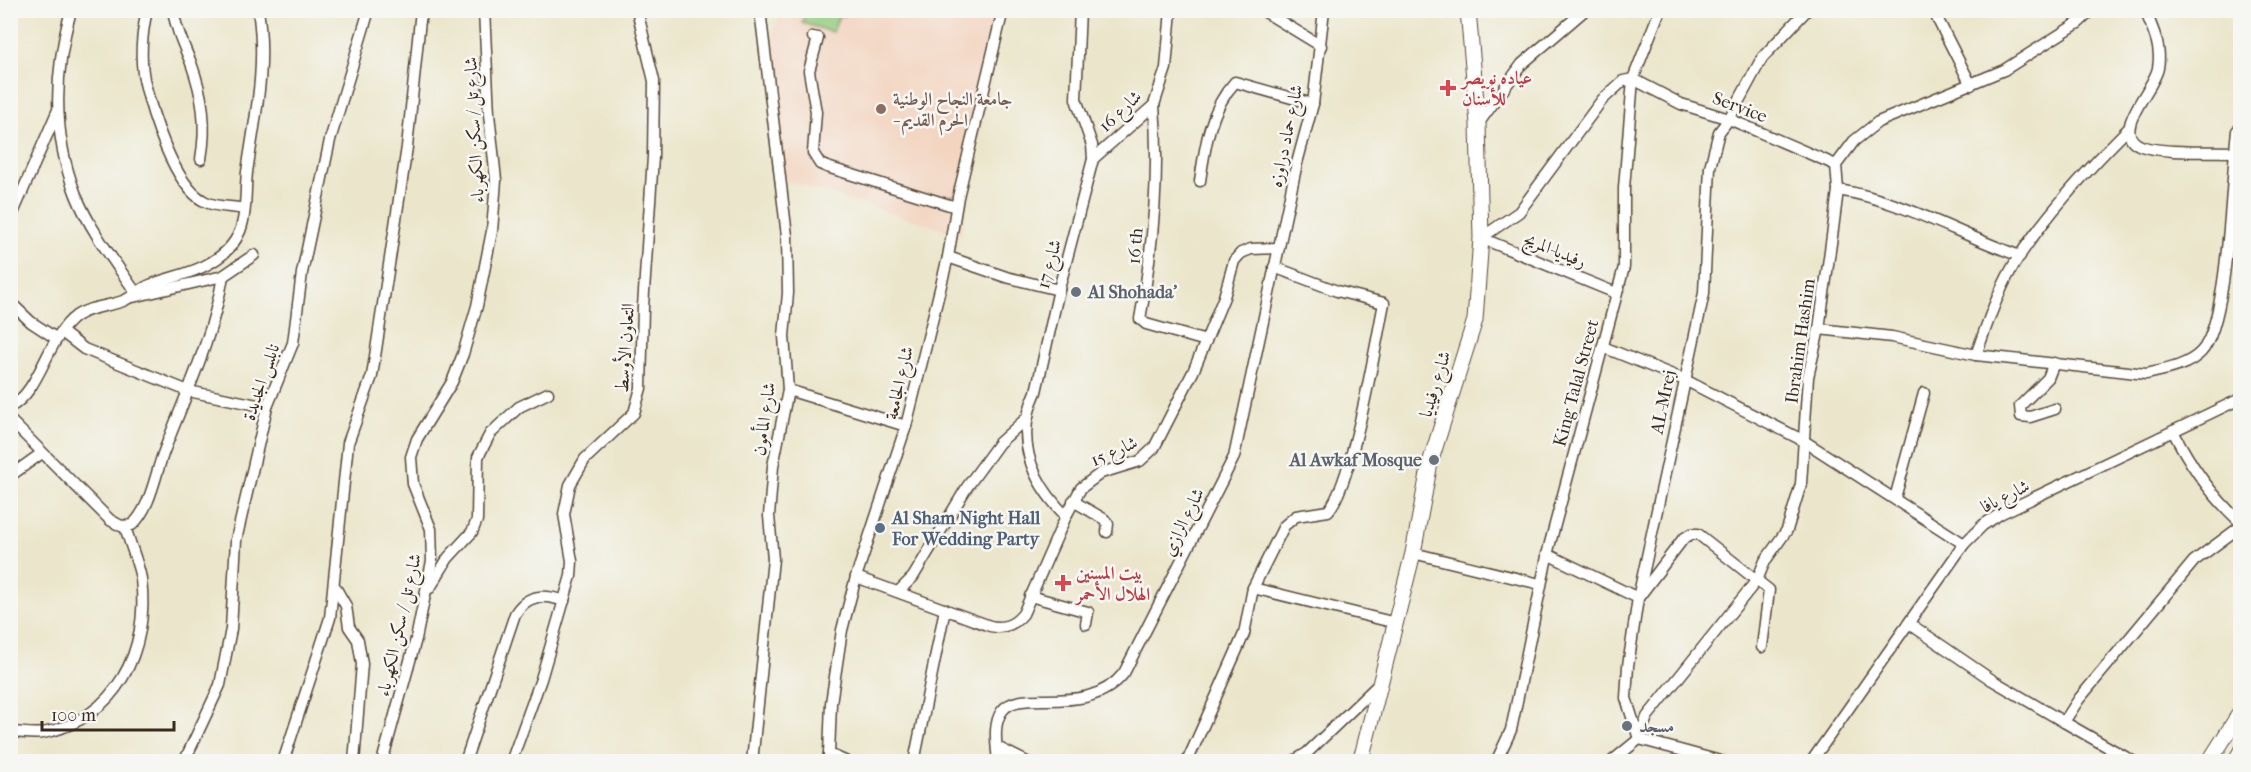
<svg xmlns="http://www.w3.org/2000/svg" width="2251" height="772" font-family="'IM FELL French Canon',Amiri,serif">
<rect width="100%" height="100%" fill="#f6f6f2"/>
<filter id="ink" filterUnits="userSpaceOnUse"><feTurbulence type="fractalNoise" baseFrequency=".0167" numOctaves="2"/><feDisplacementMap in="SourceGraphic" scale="12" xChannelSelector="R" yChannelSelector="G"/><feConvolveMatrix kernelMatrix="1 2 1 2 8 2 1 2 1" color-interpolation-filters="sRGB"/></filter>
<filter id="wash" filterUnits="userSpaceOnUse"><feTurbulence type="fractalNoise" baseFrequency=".008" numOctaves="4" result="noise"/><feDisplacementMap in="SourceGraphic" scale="24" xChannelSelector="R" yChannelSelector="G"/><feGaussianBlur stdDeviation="1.35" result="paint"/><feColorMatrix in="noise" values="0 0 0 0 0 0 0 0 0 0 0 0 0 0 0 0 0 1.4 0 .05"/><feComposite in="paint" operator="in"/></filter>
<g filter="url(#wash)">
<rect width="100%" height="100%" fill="#ebe6cb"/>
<polygon fill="#f3d4bf" points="781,11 1002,11 961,235 785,180 771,38"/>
<polygon fill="#94cd80" stroke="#687c4f" stroke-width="1.5" points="806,11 806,10 846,11 844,16 839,15 833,32 802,23"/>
</g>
<g filter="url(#ink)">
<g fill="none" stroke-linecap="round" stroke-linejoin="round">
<g stroke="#554638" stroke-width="13">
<g id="street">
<path d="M 71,10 C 54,72 52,135 76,195 C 90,230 115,262 136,293"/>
<path d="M 147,10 C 142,32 140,58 144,79 C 151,111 174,186 204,201 C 216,208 232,206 244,209"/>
<path d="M 173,10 C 176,30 184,46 191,63 C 203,96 207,125 201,159"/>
<polyline points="1262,10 1321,46"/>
<polyline points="1933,10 1971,85"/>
<path d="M 2145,10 C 2153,30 2162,47 2158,68 C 2155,88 2110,131 2139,145 C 2158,154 2217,151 2240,152"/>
<polyline points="813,37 818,38 809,71 816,112 813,153 820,164 827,167 956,207"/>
<path d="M 1154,105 C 1160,177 1153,248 1140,319 L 1146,324 L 1206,341"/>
<polyline points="1478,124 1522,64 1585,10"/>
<polyline points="1093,159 1154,105 1166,68 1171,10"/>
<path d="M 1200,181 C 1205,146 1210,109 1235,82 L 1313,104"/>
<path d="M 1838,190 C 1902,200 1958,234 2020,256"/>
<polyline points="10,220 57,112"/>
<polyline points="1481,238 1519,212 1602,100 1623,81 1633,79 1681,104 1729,119 1836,165"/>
<polyline points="1481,238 1616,293"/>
<polyline points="948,257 1006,277 1059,290"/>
<polyline points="133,297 223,276 254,255"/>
<polyline points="10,302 31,322 57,339"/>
<path d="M 1819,329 L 1892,337 L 1976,355 L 2146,374 C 2164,370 2188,366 2201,352 C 2229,323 2231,177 2237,131 L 2240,129"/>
<polyline points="62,332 84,349 188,391 267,407"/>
<polyline points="1603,347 1685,380 1804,441 1964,544"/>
<path d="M 1976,355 C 1988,321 2000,285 2020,255 C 2051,209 2089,168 2128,129"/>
<polyline points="2054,363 2048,378 2020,406 2021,416 2030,417 2055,409"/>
<polyline points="788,390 906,426"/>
<path d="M 10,407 C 41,391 47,337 76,316 C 91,306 107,307 123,301 C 133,297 140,289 150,285 C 170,277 192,274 210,263 C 224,255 234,246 240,231 C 247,213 245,191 247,172 C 255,117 267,67 258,10"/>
<path d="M 10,420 L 110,520 L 121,526 L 132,525 C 150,509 155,476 163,454 C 185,396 213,338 223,276"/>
<path d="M 2173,431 C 2191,467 2211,495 2240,522"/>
<polyline points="10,476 42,453"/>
<polyline points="1895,498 1924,393"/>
<polyline points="1073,501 1104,519 1108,524 1107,532"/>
<path d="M 1066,516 C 1031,481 1014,439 1036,392 L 1060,285 L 1093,159 L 1092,145 L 1076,99 L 1080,10"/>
<polyline points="1413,553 1540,584"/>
<polyline points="1547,554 1638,598 1683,539 1691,534 1698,534 1769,590 1762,647"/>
<path d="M 856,577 L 990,626 C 1004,629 1014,625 1023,614 L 1066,516 L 1081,488 L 1101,473 L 1140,461 L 1154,448 L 1193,372 L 1224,297 L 1234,261 L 1241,253 L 1251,249 L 1279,248"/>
<polyline points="335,587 346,606 349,627 358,640 362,664 354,762"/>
<polyline points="430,588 448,558 472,532 477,520 478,457 490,434 519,407 548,393"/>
<polyline points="1253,588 1396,623"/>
<polyline points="898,592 913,577 967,487 999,443 1028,417"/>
<polyline points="1030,596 1088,612 1086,624"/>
<polyline points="1910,624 1992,680 2064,722 2079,699 2194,561 2240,527"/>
<polyline points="2064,722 2134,762"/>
<path d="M 10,732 C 21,732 33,735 43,733 C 116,719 150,650 141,579 C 139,565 129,542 125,526"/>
<polyline points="997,747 1027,762"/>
<polyline points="829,754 847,762"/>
<polyline points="184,762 220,685 231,629 236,540 267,407 293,343 302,273 330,140 369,10"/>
<polyline points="283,762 330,618 348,443 372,376 407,147 421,10"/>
<polyline points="382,762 416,639 432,561 431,529 413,484 411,457 417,439 452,382 463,354 477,306 492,231 496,180 489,114 484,10"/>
<path d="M 465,762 L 515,614 C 527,594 544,594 564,601"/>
<polyline points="511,762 541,679 571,576 572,561 564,514 570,485 585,459 634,413 641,388 643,307 653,157 654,81 637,10"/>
<polyline points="752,762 773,559 769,516 773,466 788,390 784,336 788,293 787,236 760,10"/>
<polyline points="831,762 829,754 831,703 842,630 856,577 906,426 948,257 958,197 1003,10"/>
<polyline points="914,762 945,609"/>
<path d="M 998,762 C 997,747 992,725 1002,711 C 1020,685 1087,720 1124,673 L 1234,457 L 1297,163 L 1313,104 L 1324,10"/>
<path d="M 1187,762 L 1244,634 L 1253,588 L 1284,526 L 1296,516 L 1328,511 C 1352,486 1376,343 1384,303 L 1337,291 L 1274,267"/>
<polyline points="1292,762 1307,753 1381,682"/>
<polyline points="1496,762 1511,730 1549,547 1624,267 1624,188 1633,79 1660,10"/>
<polyline points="1611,762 1639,739 1647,717 1757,580 1765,561 1787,530 1801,484 1808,377 1819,329 1833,229 1838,190 1836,165 1854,141 1878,122 2004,70 2078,23 2092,10"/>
<polyline points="1724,762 1639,739 1626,698 1628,666 1638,598 1704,293 1710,167 1719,132 1729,119 1762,58 1807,10"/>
<polyline points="1811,762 1964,544 1983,525 2000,514 2240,399"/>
</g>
</g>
<g stroke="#554638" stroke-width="17">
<g id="secondary">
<polyline points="1358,762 1363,752 1413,553 1430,463 1475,320 1481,238 1478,124 1468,10"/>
<polyline points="2209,762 2240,713"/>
<polyline points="2235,762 2240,753"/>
</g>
</g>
<use href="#street" stroke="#fff" stroke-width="10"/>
<use href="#secondary" stroke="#fff" stroke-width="15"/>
</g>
</g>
<g fill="#e0444e" stroke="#f6f6f2" stroke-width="2">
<path d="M1445 79h6v6h6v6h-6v6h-6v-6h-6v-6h6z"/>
<path d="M1060 574h6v6h6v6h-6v6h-6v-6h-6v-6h6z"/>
</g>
<circle fill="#8d6e63" stroke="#f6f6f2" stroke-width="2" cx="881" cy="109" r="6"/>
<g fill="#6b7280" stroke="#f6f6f2" stroke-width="2">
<circle cx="1076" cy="292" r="6"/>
<circle cx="1434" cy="460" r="6"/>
<circle cx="1627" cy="726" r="6"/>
</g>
<circle fill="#5c6f8a" stroke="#f6f6f2" stroke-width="2" cx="880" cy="528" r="6"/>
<g text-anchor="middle" stroke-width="5" stroke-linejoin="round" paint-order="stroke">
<g font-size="18" font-weight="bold" fill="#be3a42" stroke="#f6f6f2" text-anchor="start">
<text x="1462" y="84">عياده نويصر<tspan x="1462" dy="21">للأسنان</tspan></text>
<text x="1076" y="579">بيت المسنين<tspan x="1076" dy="21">الهلال الأحمر</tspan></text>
</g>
<g font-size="18" font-weight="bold" fill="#785e54" stroke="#f6f6f2" text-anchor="start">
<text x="893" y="105">جامعة النجاح الوطنية<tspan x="893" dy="21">- الحرم القديم</tspan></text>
</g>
<g font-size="18" fill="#3b2a1e" stroke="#f6f6f2">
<text transform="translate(1740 107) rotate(21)" y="6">Service</text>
<text transform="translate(1120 111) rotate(-44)" y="6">شارع 16</text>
<text transform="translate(474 130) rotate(-93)" y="6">شارع تل / سكن الكهرباء</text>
<text transform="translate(1286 136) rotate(-78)" y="6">شارع حماد دراوزه</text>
<text transform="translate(1135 246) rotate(-85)" y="6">16 th</text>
<text transform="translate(1555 250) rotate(22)" y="6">رفيديا-المريج</text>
<text transform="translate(1049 264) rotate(-75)" y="6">شارع 17</text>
<text transform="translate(1800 341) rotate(-82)" y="6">Ibrahim Hashim</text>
<text transform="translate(625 348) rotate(-86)" y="6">التعاون الأوسط</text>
<text transform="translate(261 382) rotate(-71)" y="6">نابلس الجديدة</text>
<text transform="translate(899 383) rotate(-77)" y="6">شارع الجامعة</text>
<text transform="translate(1576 383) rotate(-75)" y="6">King Talal Street</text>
<text transform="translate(1435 384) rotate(-73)" y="6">شارع رفيديا</text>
<text transform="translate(1663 402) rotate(-78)" y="6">AL-Mrej</text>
<text transform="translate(764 419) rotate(-82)" y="6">شارع المأمون</text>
<text transform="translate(1114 451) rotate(-24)" y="6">شارع 15</text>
<text transform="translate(2005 496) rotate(-27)" y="6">شارع يافا</text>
<text transform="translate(1183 522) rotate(-64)" y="6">شارع الرازي</text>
<text transform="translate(399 625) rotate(-77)" y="6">شارع تل / سكن الكهرباء</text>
</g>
<g font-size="18" font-weight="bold" fill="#5b616d" stroke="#f6f6f2" text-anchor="start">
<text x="1088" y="298">Al Shohada'</text>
<text x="1422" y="466" text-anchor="end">Al Awkaf Mosque</text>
<text x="1639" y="732">مسجد</text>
</g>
<g font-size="18" font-weight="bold" fill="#4e5e75" stroke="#f6f6f2" text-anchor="start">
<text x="892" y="524">Al Sham Night Hall<tspan x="892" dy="21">For Wedding Party</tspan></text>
</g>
</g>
<rect width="2251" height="772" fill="none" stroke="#f6f6f2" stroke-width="36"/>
<path d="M42 721v9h132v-9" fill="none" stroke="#3b2a1e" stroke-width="3"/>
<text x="51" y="721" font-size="18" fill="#3b2a1e" stroke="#f6f6f2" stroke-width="4.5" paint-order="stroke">100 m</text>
</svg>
